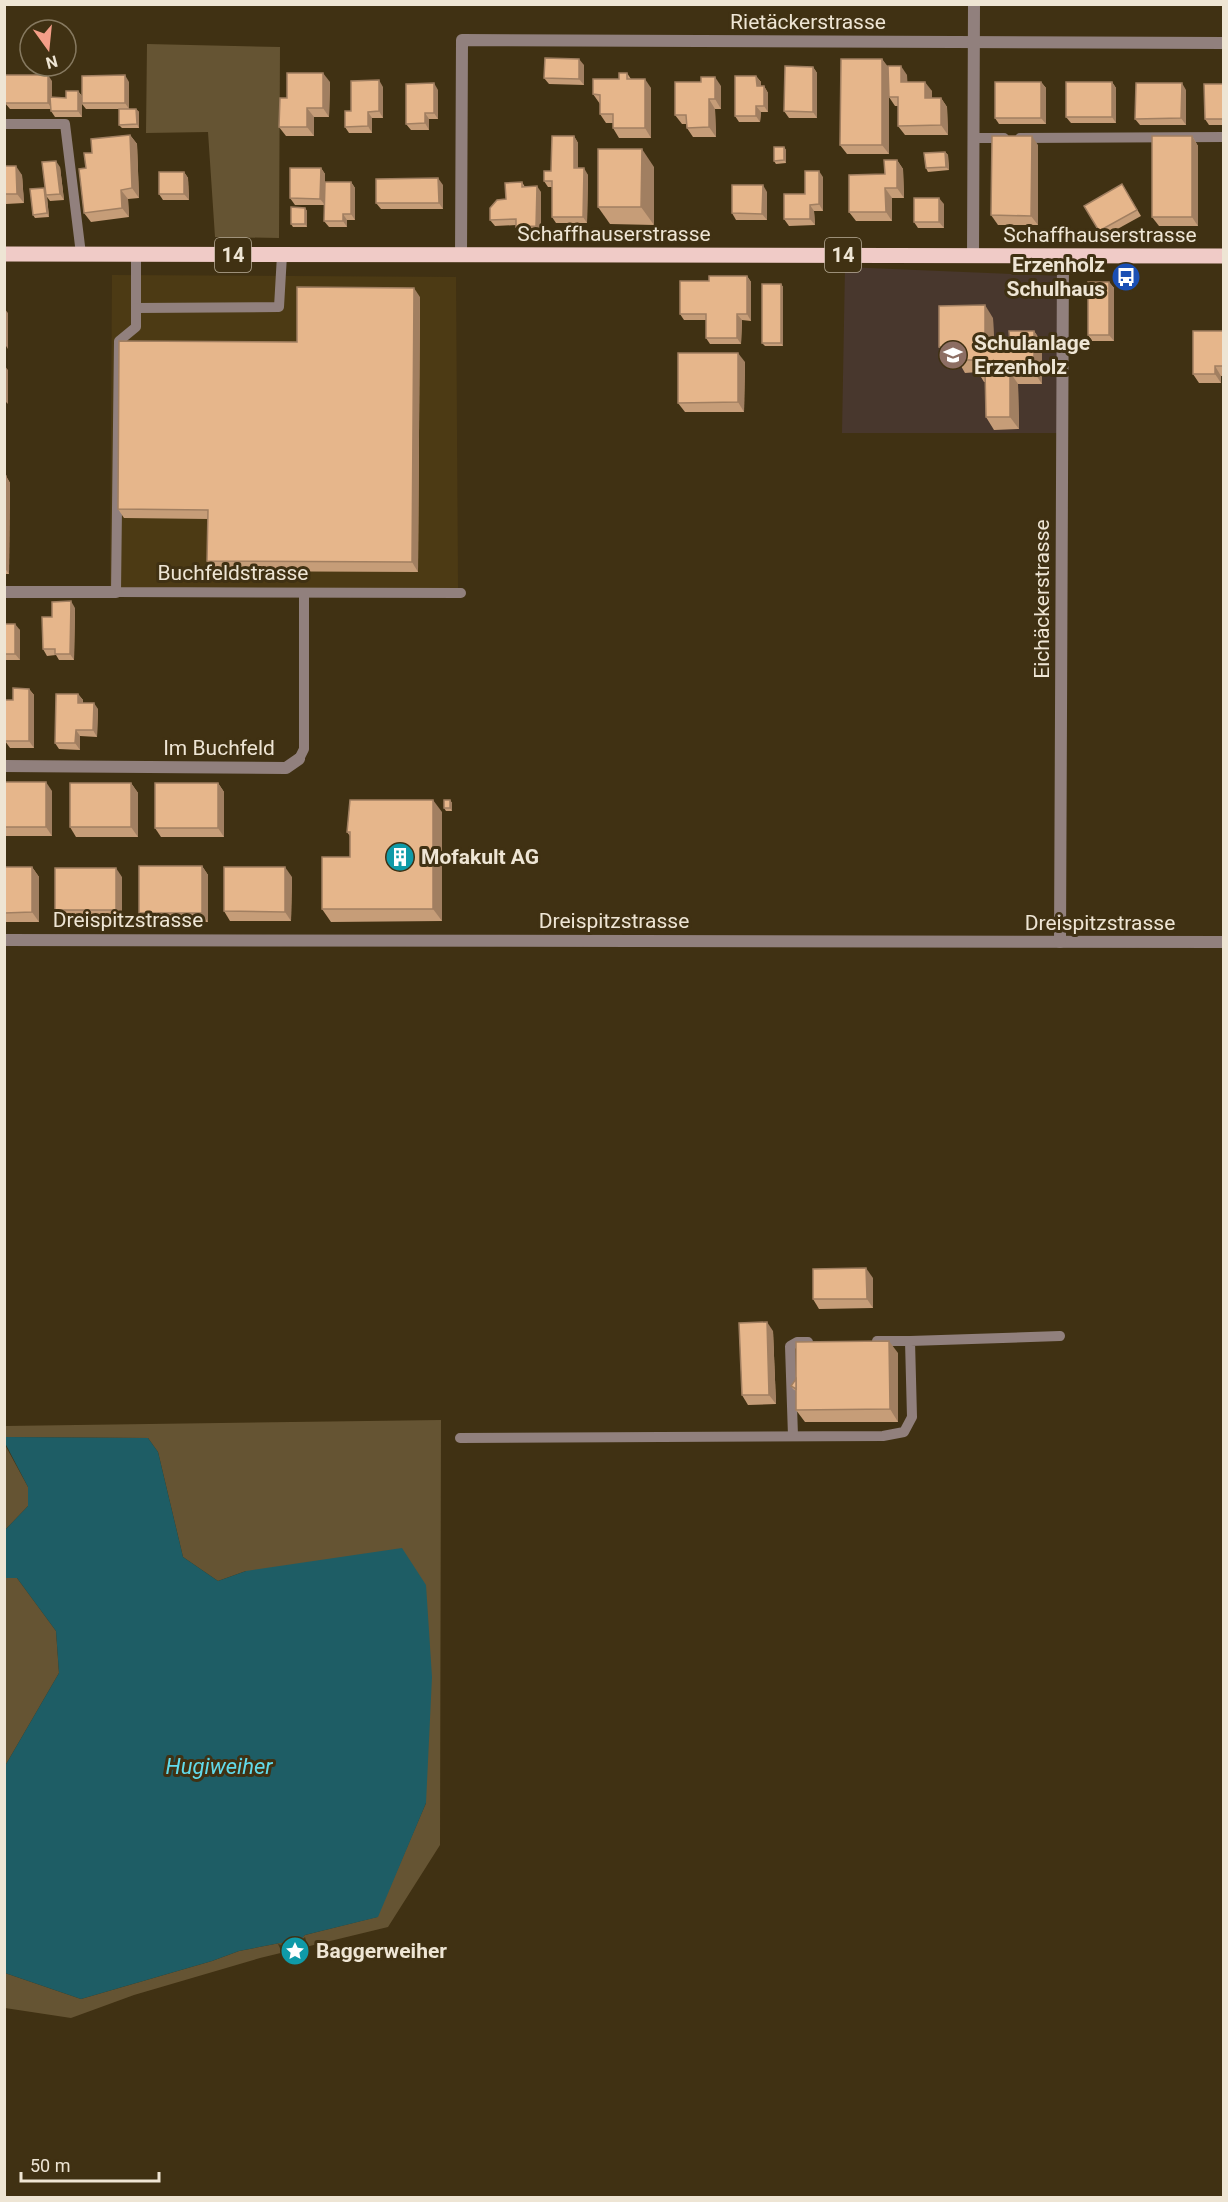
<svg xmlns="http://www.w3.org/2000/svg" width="1228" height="2202" font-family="Roboto,sans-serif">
<rect width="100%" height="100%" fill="#403113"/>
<polygon fill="#48372d" points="845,267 1063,276 1062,433 842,433"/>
<polygon fill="#4c3a14" points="112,275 456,277 458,589 110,589"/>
<g fill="#655433">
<polygon points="147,44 280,47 279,238 215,237 208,132 146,133"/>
<polygon points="441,1420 440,1845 388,1927 260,1958 134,1995 71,2018 5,2008 5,1973 81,1999 212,1961 239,1951 280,1943 293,1945 305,1935 377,1917 426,1803 246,1571 218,1581 183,1557 158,1452 148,1438 5,1437 5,1426"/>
<polygon points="4,1443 28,1487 28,1506 5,1530"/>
<polygon points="5,1578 17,1578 56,1631 59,1673 5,1766"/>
</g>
<polygon fill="#433b1b" points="305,1937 310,1954 286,1961 278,1944 293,1948"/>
<polygon fill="#1e5d65" points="5,1437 148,1438 158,1452 183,1557 218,1581 246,1571 402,1548 426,1585 432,1677 426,1803 378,1917 305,1935 296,1944 280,1943 239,1951 212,1961 81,1999 5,1973 5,1766 59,1673 56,1631 17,1578 5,1578 5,1530 28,1506 28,1487 5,1443"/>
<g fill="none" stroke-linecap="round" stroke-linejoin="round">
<g stroke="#91807d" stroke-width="10">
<polyline points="4,124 65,124 81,254"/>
<polyline points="974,138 1004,138"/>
<polyline points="1020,138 1224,137"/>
<polyline points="136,254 136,308 279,307 282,255"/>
<polyline points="136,308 136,327 119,341 116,592 461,593"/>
<polyline points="299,759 304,749 304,593"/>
<polyline points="877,1341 910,1341"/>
<polyline points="793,1436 790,1346 797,1342 808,1342"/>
<polyline points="460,1438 883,1436 904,1432 912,1417 910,1341 1060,1336"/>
</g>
<g stroke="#91807d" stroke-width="12">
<polyline points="461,255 462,40 1224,43"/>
<polyline points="973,256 974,4"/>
<polyline points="4,592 116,592"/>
<polyline points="4,766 286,768 299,759"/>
<polyline points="4,940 1224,942"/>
<polyline points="1060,942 1063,255"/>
</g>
<polyline stroke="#f0cbc7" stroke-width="15" points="4,254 1224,256"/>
</g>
<g fill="#c69d78">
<polygon points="882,59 888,68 907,75 907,82 932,91 932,98 941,98 947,107 948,135 905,135 898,126 898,106 895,106 889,97 889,93 889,154 847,154 840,145"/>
<polygon points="584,65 584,85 549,84 544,78"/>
<polygon points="813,67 817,73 817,118 789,118 784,111"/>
<polygon points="627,73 631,79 651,88 651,138 619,138 613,128 613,123 606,123 600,114 600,104 593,94 619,79"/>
<polygon points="756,76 761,82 761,86 764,86 768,93 768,112 761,112 760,122 739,122 735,116"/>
<polygon points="52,81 52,97 66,98 78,91 82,96 129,82 129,109 136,109 139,112 139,128 122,128 119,125 119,109 86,109 82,104 82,117 55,117 51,111 51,109 10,109 5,103"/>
<polygon points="330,82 329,117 314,117 314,136 286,136 279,127 287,98"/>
<polygon points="1041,82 1046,88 1046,124 999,124 995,118"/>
<polygon points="1112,82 1116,88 1116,123 1071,123 1066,117"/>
<polygon points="1224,84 1224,125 1209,125 1205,119"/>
<polygon points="721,86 721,109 715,109 716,137 693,137 687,128 686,124 682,124 675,115"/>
<polygon points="383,87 383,118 372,118 372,133 349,133 345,127 351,111"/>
<polygon points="438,90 438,119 429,119 429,130 411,130 406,124"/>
<polygon points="1186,90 1186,125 1140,125 1135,119"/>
<polygon points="130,135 137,144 139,198 128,199 129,217 91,222 84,213 92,153"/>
<polygon points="574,136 578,143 578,168 588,175 587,223 556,223 552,217 552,187 548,187 544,181 551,171"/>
<polygon points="1192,136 1198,146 1198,226 1159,226 1152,217"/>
<polygon points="1038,145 1038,225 998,225 991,215"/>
<polygon points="784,147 786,150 786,163 776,164 774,161"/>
<polygon points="945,152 948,155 949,170 928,172 926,168"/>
<polygon points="897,160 903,169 904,198 892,198 892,221 856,221 849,212"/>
<polygon points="4,166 22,175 24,203 6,204 4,202"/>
<polygon points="60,167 64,200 50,201 47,197 49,217 35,218 33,215"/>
<polygon points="654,167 654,225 610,224 598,207"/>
<polygon points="321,168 325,174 325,182 351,182 355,188 355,220 347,220 347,227 329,227 324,221 324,205 295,205 290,198"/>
<polygon points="184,172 188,178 189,200 163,200 159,194"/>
<polygon points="823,177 823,211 814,211 815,225 789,226 784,219 805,194"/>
<polygon points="522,182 525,187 541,192 541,233 520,234 516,227 516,225 495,226 490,220 506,199"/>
<polygon points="1122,184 1141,216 1103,237 1099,231"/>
<polygon points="443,185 443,209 381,209 376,203"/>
<polygon points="767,192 767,220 736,220 732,213"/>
<polygon points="944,204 944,228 918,228 914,222"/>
<polygon points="305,208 307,211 307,227 293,227 291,224"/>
<polygon points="747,276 751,282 751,321 742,320 741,344 710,344 706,338 706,320 684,320 680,314 709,281"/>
<polygon points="1109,282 1114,288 1114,341 1092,341 1088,335"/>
<polygon points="781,284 783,287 783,346 765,346 762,343"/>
<polygon points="420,297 418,572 214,571 207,561 208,519 124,518 118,509 297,342"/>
<polygon points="993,318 994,343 1010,343 1034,331 1042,343 1042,384 1018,384 1019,429 994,430 986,417 985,382 984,382 978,372 965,373 957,359 948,359 939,347"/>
<polygon points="1224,331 1224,376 1221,376 1221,383 1199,383 1193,374"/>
<polygon points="745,362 744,412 685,412 678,403"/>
<polygon points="4,476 6,476 10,483 9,574 4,574"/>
<polygon points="75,608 74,660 59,660 56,655 47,656 43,649 52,617"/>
<polygon points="4,624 20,630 20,660 4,660"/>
<polygon points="29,689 34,695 34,748 10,748 5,741 13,700"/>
<polygon points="78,694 83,700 83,703 98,709 97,737 80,736 80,750 59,749 55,743"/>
<polygon points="4,782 52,791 52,836 4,836"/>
<polygon points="131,783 138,793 138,837 76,837 70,827"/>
<polygon points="218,783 224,792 224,837 161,837 155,828"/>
<polygon points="450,800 452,803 452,811 446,811 444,808"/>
<polygon points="442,812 442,921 331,922 322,909 350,857 350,836 347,832"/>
<polygon points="202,866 208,875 208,922 146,922 139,913"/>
<polygon points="4,867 32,867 39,877 39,922 4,922"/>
<polygon points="122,877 122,919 61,919 55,910"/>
<polygon points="292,877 291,921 230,921 224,911"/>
<polygon points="873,1278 873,1308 819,1309 813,1299"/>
<polygon points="773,1331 776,1404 748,1405 742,1395"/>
<polygon points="898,1353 898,1422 805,1422 796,1410 796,1391 793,1389 791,1386"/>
</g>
<g fill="#a17f61">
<polygon points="579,59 584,65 584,85 579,79"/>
<polygon points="882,59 889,68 889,154 882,145"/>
<polygon points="901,66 907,75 908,91 901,82"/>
<polygon points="813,67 817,73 817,118 813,112"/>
<polygon points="323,73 330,82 329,117 323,108"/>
<polygon points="48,75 52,81 52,109 48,103"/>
<polygon points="125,75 129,82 129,109 125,103"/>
<polygon points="756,76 761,82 761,93 757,86"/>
<polygon points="715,77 721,86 721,109 715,99"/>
<polygon points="645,79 651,88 651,138 645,128"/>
<polygon points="379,80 383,87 383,118 379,111"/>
<polygon points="925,82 932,91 932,107 925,98"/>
<polygon points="1041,82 1046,88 1046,124 1041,118"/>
<polygon points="1112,82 1116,88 1116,123 1112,117"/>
<polygon points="434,83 438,90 438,119 434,113"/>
<polygon points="1182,83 1186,90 1186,125 1181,118"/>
<polygon points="764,86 768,93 768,112 764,106"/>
<polygon points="78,91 82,97 82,117 78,111"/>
<polygon points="941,98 947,107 948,135 941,125"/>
<polygon points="709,99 715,109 716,137 709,127"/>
<polygon points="756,106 761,112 760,122 756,116"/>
<polygon points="307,108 314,117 314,136 307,127"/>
<polygon points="136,109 139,112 139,128 137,124"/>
<polygon points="368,112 372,118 372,133 368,126"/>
<polygon points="425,113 429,119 429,130 425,123"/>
<polygon points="130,135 137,144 139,198 132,188"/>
<polygon points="574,136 578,143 578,175 574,168"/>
<polygon points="1032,136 1038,145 1038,225 1031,216"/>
<polygon points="1192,136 1198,146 1198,226 1192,217"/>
<polygon points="784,147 786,150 786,163 784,160"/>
<polygon points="642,149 654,167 654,225 641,207"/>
<polygon points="945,152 948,155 949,170 946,167"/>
<polygon points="897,160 903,169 904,198 897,188"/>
<polygon points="56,161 60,167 64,200 60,194"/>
<polygon points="16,166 22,175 24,203 17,194"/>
<polygon points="321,168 325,174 325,205 320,199"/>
<polygon points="584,168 588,175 587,223 583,217"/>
<polygon points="819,171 823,177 823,211 819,204"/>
<polygon points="184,172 188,178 189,200 184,194"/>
<polygon points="438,178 443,185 443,209 439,203"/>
<polygon points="351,182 355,188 355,220 351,214"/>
<polygon points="763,185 767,192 767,220 762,214"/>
<polygon points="537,186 541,192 541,233 536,226"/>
<polygon points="44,188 47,197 49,217 47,213"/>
<polygon points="885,188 892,198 892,221 886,212"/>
<polygon points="121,190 128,199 129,217 122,208"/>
<polygon points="939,198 944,204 944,228 939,222"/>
<polygon points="810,205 814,211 815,225 810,219"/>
<polygon points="305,208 307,211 307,227 305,224"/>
<polygon points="343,214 347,220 347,227 343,221"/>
<polygon points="747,276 751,282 751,321 747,314"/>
<polygon points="1109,282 1114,288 1114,341 1109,335"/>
<polygon points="781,284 783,287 783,346 781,343"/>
<polygon points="414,288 420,297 418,572 412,562"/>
<polygon points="985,305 993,318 994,355 985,343"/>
<polygon points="4,308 8,313 8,349 4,343"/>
<polygon points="737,314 742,320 741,344 737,338"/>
<polygon points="1034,331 1042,343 1042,384 1034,372"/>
<polygon points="738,353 745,362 744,412 738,402"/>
<polygon points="4,365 8,370 8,404 4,400"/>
<polygon points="1215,366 1221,376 1221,383 1215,374"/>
<polygon points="1010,372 1018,384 1019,429 1010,417"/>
<polygon points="6,476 10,483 9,574 4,567"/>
<polygon points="71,601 75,608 74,660 70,654"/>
<polygon points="15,624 20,630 20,660 15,654"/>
<polygon points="29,689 34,695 34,748 29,741"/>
<polygon points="78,694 83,700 82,709 78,703"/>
<polygon points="94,703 98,709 97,737 93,730"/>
<polygon points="76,730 80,736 80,750 75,743"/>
<polygon points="46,782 52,791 52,836 46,827"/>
<polygon points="131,783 138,793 138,837 131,827"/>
<polygon points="218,783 224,792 224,837 218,828"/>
<polygon points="433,800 442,812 442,921 433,909"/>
<polygon points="450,800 452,803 452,811 450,808"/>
<polygon points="202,866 208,875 208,922 202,913"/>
<polygon points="32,867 39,877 39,922 32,912"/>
<polygon points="285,867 292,877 291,921 285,912"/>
<polygon points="116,868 122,877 122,919 116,910"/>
<polygon points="866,1268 873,1278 873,1308 867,1299"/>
<polygon points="767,1322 773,1331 776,1404 769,1395"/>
<polygon points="889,1341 898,1353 898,1422 890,1409"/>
</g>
<g fill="#e6b68b" stroke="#a17f61" stroke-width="1.5">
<polygon points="545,58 579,59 579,79 544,78"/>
<polygon points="841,59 882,59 882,145 840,145"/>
<polygon points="785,66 813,67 813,112 784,111"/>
<polygon points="888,66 901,66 901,82 925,82 925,98 941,98 941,125 898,126 898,97 889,97"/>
<polygon points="287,73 323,73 323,108 307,108 307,127 279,127 280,98 287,98"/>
<polygon points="619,73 627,73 627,79 645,79 645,128 613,128 613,114 600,114 600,95 593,94 593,79 619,79"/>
<rect x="5" y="75" width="43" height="28"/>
<polygon points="125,75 125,103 82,103 82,76"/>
<polygon points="735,76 756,76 757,86 764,86 764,106 756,106 756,116 735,116"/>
<polygon points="701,77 715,77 715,99 709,99 709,127 687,128 686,115 675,115 675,82 701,82"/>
<polygon points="379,80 379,111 368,112 368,126 345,127 345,111 351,111 351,81"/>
<rect x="995" y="82" width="46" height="36"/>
<rect x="1066" y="82" width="46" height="35"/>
<polygon points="434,83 434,113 425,113 425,123 406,124 406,84"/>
<polygon points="1136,83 1182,83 1181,118 1135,119"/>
<polygon points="1204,84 1224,84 1224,119 1205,119"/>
<polygon points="66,91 78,91 78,111 51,111 50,97 66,98"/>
<polygon points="119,109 136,109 137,124 119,125"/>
<polygon points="130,135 132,188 121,190 122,208 84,213 79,169 86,168 84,153 92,153 91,139"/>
<polygon points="552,136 574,136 574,168 584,168 583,217 552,217 552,181 544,181 544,171 551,171"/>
<polygon points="992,136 1032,136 1031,216 991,215"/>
<rect x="1152" y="136" width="40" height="81"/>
<polygon points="774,147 784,147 784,160 774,161"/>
<polygon points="598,149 642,149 641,207 598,207"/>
<polygon points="945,152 946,167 926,168 924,153"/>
<polygon points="884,160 897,160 897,188 885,188 886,212 849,212 849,175 885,174"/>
<polygon points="56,161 60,194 46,195 42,162"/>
<polygon points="4,166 16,166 17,194 4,194"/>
<polygon points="290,168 321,168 320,199 290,198"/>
<polygon points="805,171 819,171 819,204 810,205 810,219 784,219 784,194 805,194"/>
<rect x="159" y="172" width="25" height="22"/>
<polygon points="438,178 439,203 376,203 376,179"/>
<polygon points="325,182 351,182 351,214 343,214 343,221 324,221"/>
<polygon points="522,182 522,187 537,186 536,226 516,227 516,219 490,220 490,208 497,200 506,199 505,183"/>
<polygon points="1122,184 1137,210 1099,231 1084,206"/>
<polygon points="732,185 763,185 762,214 732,213"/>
<polygon points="44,188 47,213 33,215 30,189"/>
<rect x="914" y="198" width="25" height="24"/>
<polygon points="291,207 305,208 305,224 291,224"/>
<polygon points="709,276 747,276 747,314 737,314 737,338 706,338 706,314 680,314 680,281 709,281"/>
<rect x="1088" y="282" width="21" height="53"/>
<rect x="762" y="284" width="19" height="59"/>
<polygon points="297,287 414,288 412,562 207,561 208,510 118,509 119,341 297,342"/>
<polygon points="985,305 985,343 1010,343 1009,331 1034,331 1034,372 1010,372 1010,417 986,417 985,370 976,370 976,360 957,360 957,347 939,347 939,306"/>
<polygon points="1193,331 1224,331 1224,366 1215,366 1215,374 1193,374"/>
<polygon points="678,353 738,353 738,402 678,403"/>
<polygon points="4,476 6,476 5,519 4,518"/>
<polygon points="71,601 70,654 55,654 55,649 43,649 42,617 52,617 52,602"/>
<rect x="4" y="624" width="11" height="30"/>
<polygon points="13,688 29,689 29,741 5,741 5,700 13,700"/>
<polygon points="56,694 78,694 78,703 94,703 93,730 76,730 75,743 55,743"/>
<rect x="4" y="782" width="42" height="45"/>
<rect x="70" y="783" width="61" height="44"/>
<rect x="155" y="783" width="63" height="45"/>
<polygon points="350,800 433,800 433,909 322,909 322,857 350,857 350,832 347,832"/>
<rect x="444" y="800" width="6" height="8"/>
<rect x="139" y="866" width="63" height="47"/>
<polygon points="4,867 32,867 32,912 4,913"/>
<polygon points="224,867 285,867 285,912 224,911"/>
<rect x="55" y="868" width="61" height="42"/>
<polygon points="866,1268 867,1299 813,1299 813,1269"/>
<polygon points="767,1322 769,1395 742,1395 739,1323"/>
<polygon points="889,1341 890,1409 796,1410 796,1342"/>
<polygon points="796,1379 796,1389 791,1386"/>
</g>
<defs>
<g id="bus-disc" transform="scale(1.5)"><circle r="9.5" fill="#1a4fb4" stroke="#403113"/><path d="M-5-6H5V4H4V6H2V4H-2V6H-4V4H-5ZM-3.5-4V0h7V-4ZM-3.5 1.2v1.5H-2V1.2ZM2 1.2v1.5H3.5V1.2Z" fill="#fff"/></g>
<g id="school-disc" transform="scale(1.5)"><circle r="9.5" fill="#8d6e63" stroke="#403113"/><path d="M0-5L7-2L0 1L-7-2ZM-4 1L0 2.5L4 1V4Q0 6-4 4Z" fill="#fff"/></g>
<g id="building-disc" transform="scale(1.5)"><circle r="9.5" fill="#0f9aa8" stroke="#403113"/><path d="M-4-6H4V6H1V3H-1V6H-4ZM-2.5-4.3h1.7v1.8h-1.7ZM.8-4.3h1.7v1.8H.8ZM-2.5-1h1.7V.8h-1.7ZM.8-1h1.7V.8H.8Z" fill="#fff"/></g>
<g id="sight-disc" transform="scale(1.5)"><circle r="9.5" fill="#0f9aa8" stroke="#403113"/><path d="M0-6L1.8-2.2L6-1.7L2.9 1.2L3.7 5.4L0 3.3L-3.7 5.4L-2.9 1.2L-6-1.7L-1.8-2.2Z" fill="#fff"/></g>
</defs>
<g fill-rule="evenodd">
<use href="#bus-disc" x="1126" y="277"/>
<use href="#school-disc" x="953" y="355"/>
<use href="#building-disc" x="400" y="857"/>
<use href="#sight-disc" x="295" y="1951"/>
</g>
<g text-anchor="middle" stroke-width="6" stroke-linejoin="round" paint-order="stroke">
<g fill="#403113" stroke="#baaf9a" stroke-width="1.5">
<rect x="215" y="238" width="36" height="34" rx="4.5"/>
<rect x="825" y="238" width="36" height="34" rx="4.5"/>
</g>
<g font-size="20" font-weight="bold" fill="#eee5d4">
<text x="233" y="262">14</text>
<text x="843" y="262">14</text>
</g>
<g font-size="21" fill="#eee5d4" stroke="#403113">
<text x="808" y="29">Rietäckerstrasse</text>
<text x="614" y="241">Schaffhauserstrasse</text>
<text x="1100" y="242">Schaffhauserstrasse</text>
<text x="233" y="580">Buchfeldstrasse</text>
<text transform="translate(1042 599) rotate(-90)" y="7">Eichäckerstrasse</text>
<text x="219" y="755">Im Buchfeld</text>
<text x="128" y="927">Dreispitzstrasse</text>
<text x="614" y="928">Dreispitzstrasse</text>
<text x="1100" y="930">Dreispitzstrasse</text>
</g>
<g font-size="21" font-weight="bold" fill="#eee5d4" stroke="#403113" text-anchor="start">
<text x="1105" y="272" text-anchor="end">Erzenholz<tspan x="1105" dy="24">Schulhaus</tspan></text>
<text x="974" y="350">Schulanlage<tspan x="974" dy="24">Erzenholz</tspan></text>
<text x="421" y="864">Mofakult AG</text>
<text x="316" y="1958">Baggerweiher</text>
</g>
<g font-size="22" font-style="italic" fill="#61daeb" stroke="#403113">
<text x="219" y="1774">Hugiweiher</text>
</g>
</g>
<rect width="1228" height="2202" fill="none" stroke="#eee5d4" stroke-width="12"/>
<g transform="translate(48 48) rotate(165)"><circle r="28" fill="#403113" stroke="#867960" stroke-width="1.5"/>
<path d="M0-4.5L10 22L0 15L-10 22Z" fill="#f49e88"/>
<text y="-9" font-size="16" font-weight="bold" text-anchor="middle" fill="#eee5d4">N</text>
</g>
<path d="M21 2172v9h138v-9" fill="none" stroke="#eee5d4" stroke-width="3"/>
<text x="30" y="2172" font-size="18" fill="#eee5d4" stroke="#403113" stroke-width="4.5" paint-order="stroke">50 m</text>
</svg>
